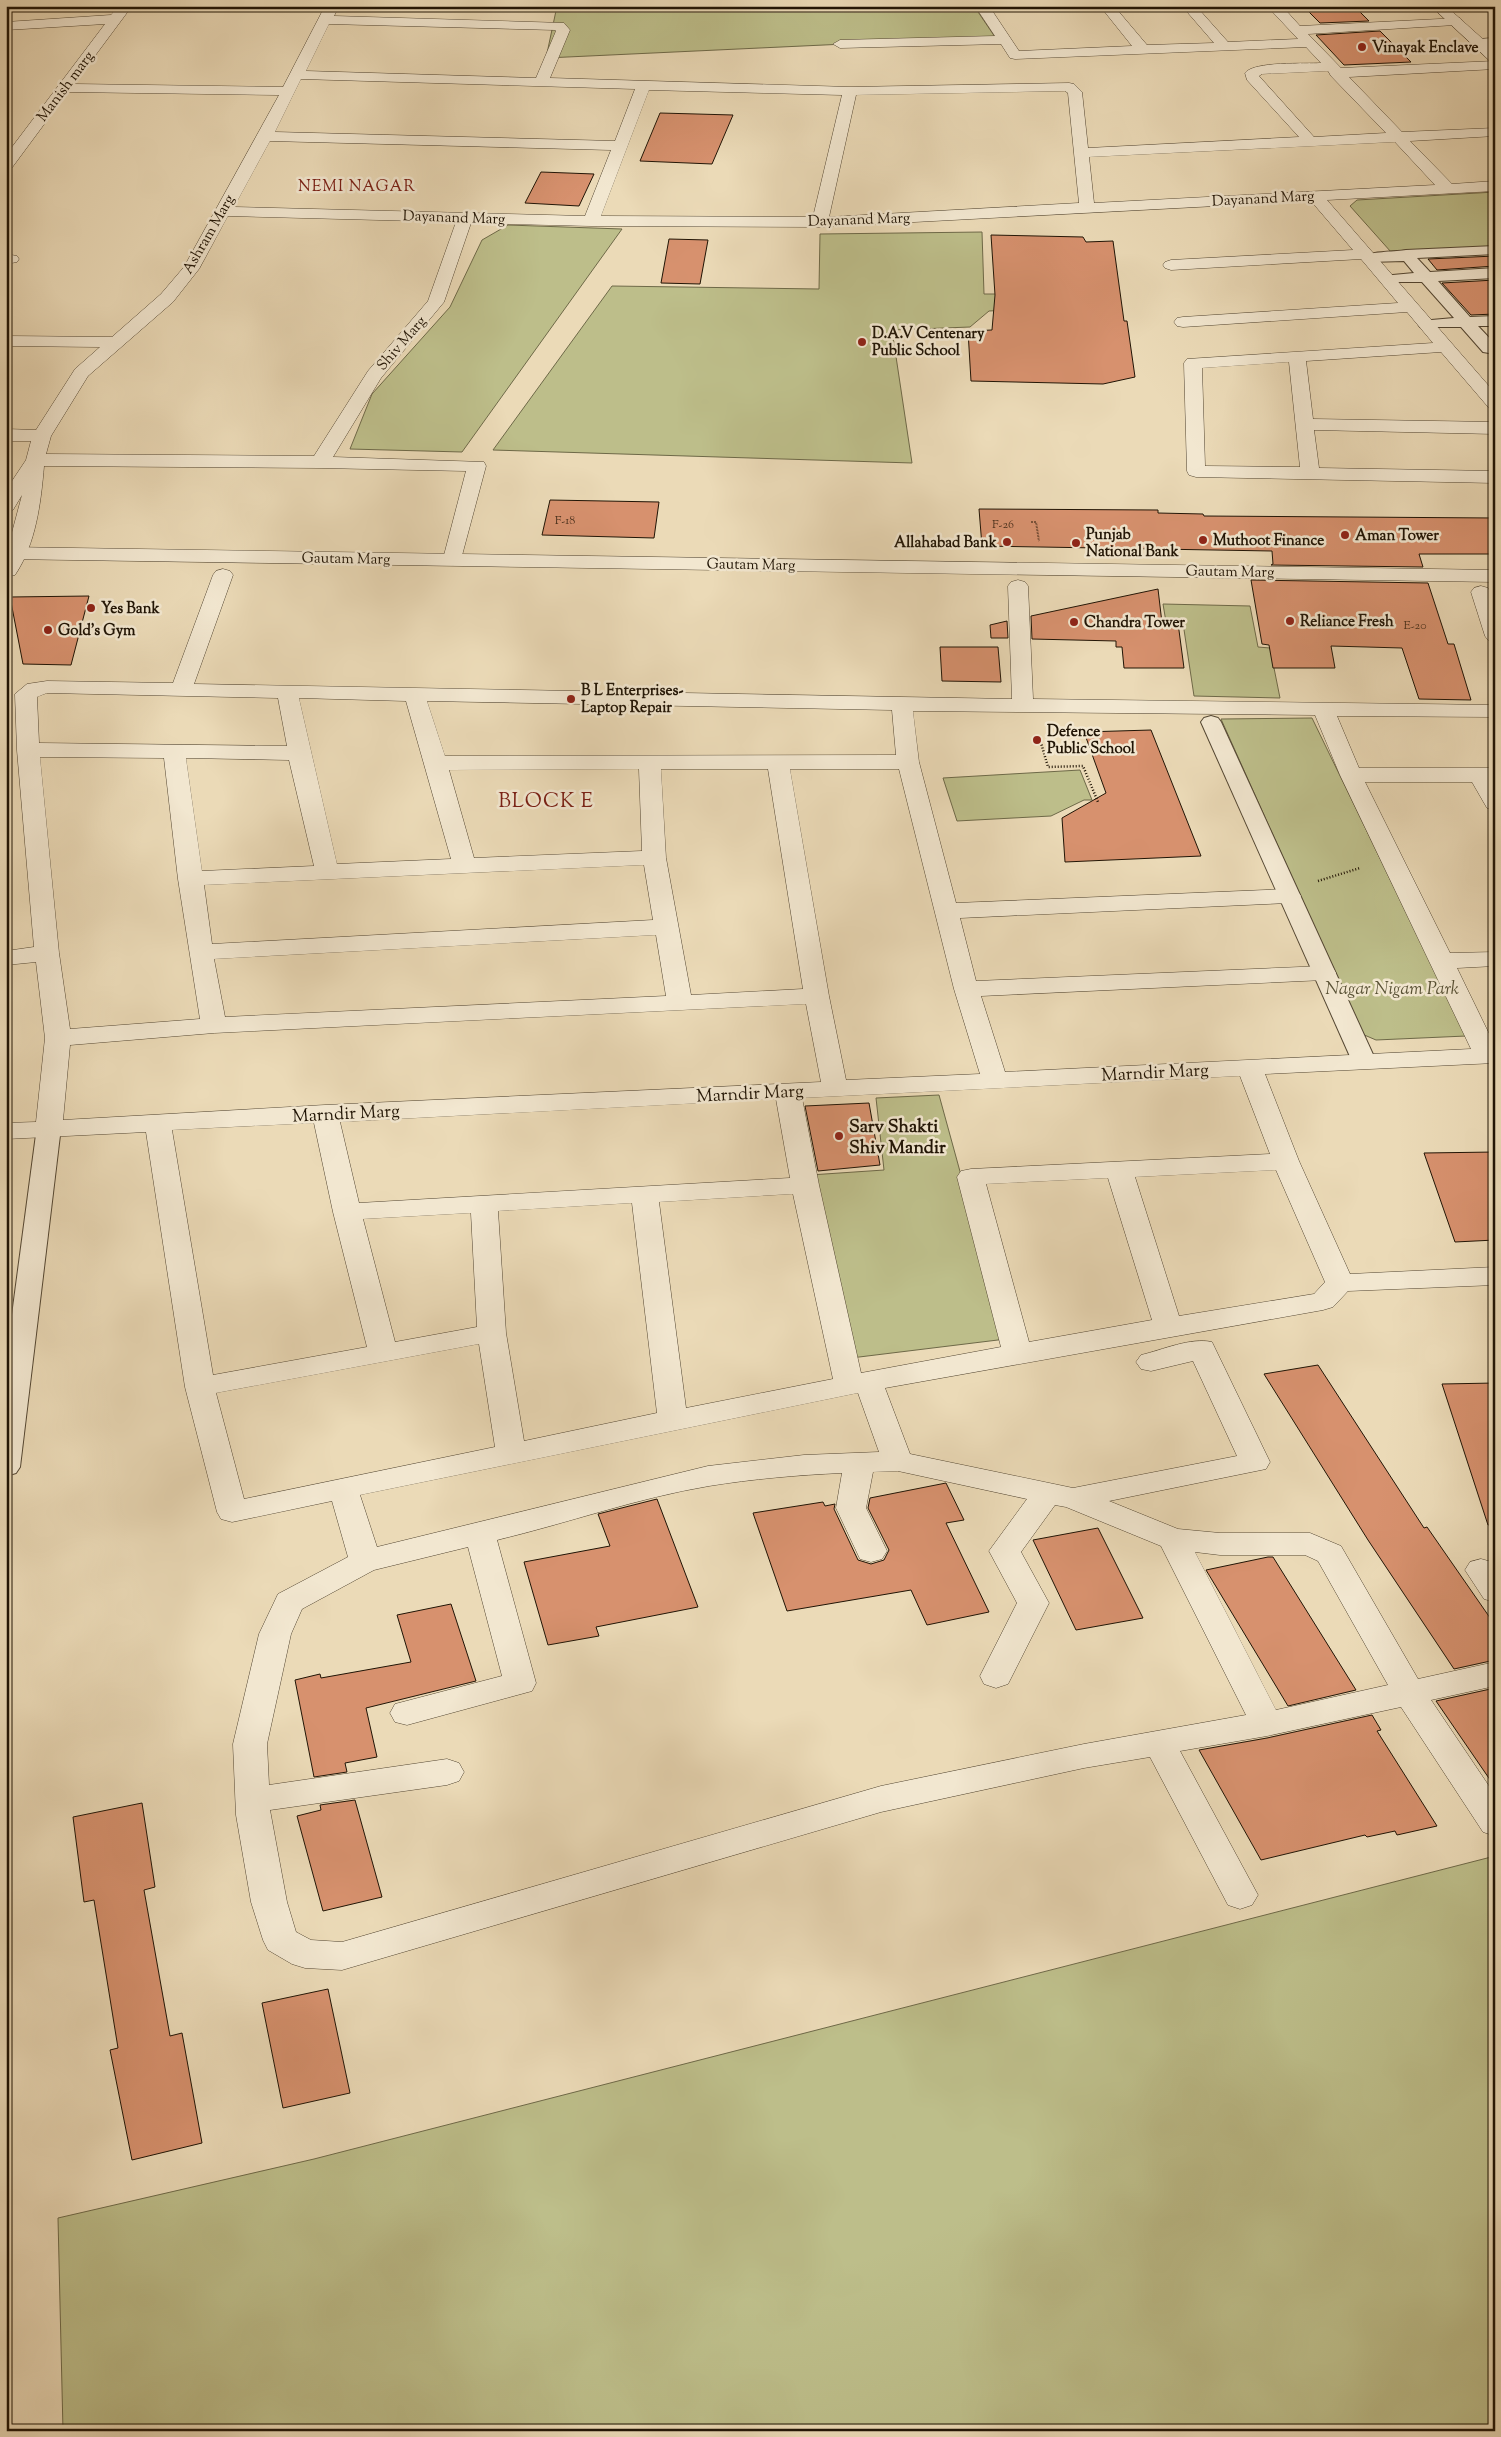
<svg xmlns="http://www.w3.org/2000/svg" width="1501" height="2437" font-family="'Sorts Mill Goudy',serif">
<rect width="100%" height="100%" fill="#ebdab7"/>
<filter id="stains"><feTurbulence type="fractalNoise" baseFrequency=".004" numOctaves="4"/><feColorMatrix values="0 0 0 0 .2 0 0 0 0 .09 0 0 0 0 .02 0 0 0 .5 -.17"/></filter>
<radialGradient id="worn" r=".72"><stop offset=".6" stop-color="#630" stop-opacity="0"/><stop offset="1" stop-color="#630" stop-opacity=".3"/></radialGradient>
<g fill="#bdbe8a" stroke="#6e6948">
<polygon points="557,6 974,6 995,37 546,58"/>
<polygon points="1495,192 1495,247 1391,252 1350,206 1357,200"/>
<polygon points="508,225 622,229 462,452 350,449 372,394 450,307 482,240"/>
<polygon points="982,232 984,294 1005,294 1008,310 989,311 970,327 892,330 912,463 493,450 612,286 819,289 820,234"/>
<polygon points="1163,604 1250,606 1258,647 1270,648 1280,698 1194,696 1183,623 1166,622"/>
<polygon points="1312,718 1466,1036 1376,1040 1362,1034 1221,719"/>
<polygon points="1080,770 1092,800 1084,800 1051,816 957,821 943,778"/>
<polygon points="939,1095 1006,1339 851,1358 810,1175 884,1170 876,1098"/>
<polygon points="1495,1856 1495,2431 63,2431 58,2218 314,2159"/>
</g>
<g fill="#d7916e" stroke="#201405">
<polygon points="1303,6 1354,6 1369,21 1320,23"/>
<polygon points="1380,31 1411,62 1344,65 1316,35"/>
<polygon points="660,113 733,115 712,164 640,161"/>
<polygon points="541,172 594,174 579,206 525,203"/>
<polygon points="991,235 1083,237 1086,242 1113,241 1124,321 1127,321 1135,377 1103,384 971,381 968,331 992,330 995,295"/>
<polygon points="669,239 708,240 700,284 661,283"/>
<polygon points="1495,256 1495,266 1437,270 1428,259"/>
<polygon points="1495,280 1495,314 1471,315 1442,283"/>
<polygon points="550,500 659,502 654,538 542,535"/>
<polygon points="979,509 1158,510 1158,513 1203,514 1204,516 1495,518 1495,554 1419,554 1423,567 1271,565 1273,564 1272,551 982,546"/>
<polygon points="1251,580 1428,583 1448,644 1454,644 1471,700 1419,699 1402,648 1331,646 1335,668 1273,668 1269,645 1262,644"/>
<polygon points="1158,589 1162,623 1178,623 1184,668 1124,668 1122,647 1116,647 1116,641 1032,639 1031,616"/>
<polygon points="89,596 71,665 23,664 10,597"/>
<polygon points="1007,621 1008,638 991,638 990,625"/>
<polygon points="940,647 998,647 1001,682 942,681"/>
<polygon points="1151,730 1201,856 1065,862 1062,818 1106,793 1084,732"/>
<polygon points="869,1103 880,1165 818,1171 805,1106"/>
<polygon points="1495,1152 1495,1240 1455,1242 1424,1153"/>
<polygon points="1318,1365 1424,1528 1427,1527 1495,1625 1495,1660 1454,1669 1368,1540 1264,1374"/>
<polygon points="1495,1383 1495,1524 1488,1525 1442,1384"/>
<polygon points="946,1483 964,1520 946,1523 989,1612 927,1625 911,1590 787,1611 753,1513 823,1502 825,1506 835,1504 834,1509 858,1560 871,1564 884,1560 889,1550 868,1508 870,1498"/>
<polygon points="657,1499 698,1607 596,1627 599,1636 548,1645 524,1562 610,1546 598,1514"/>
<polygon points="1098,1528 1143,1618 1076,1630 1033,1540"/>
<polygon points="1268,1557 1273,1557 1356,1690 1288,1706 1206,1570"/>
<polygon points="451,1604 476,1681 366,1708 377,1757 345,1763 347,1772 314,1777 295,1680 320,1674 321,1678 411,1662 397,1615"/>
<polygon points="1495,1688 1495,1787 1436,1701"/>
<polygon points="1372,1715 1381,1730 1377,1731 1437,1826 1397,1835 1395,1831 1367,1837 1365,1835 1261,1860 1199,1750 1267,1738"/>
<polygon points="355,1800 382,1897 323,1911 297,1816 321,1810 320,1805"/>
<polygon points="142,1803 155,1887 144,1890 170,2036 182,2033 202,2143 132,2160 110,2050 118,2048 94,1900 84,1902 73,1817"/>
<polygon points="328,1989 350,2093 283,2108 262,2003"/>
</g>
<g fill="none" stroke-linecap="round" stroke-linejoin="round">
<g stroke="#534632" stroke-width="2">
<g id="service">
<path d="M 1495,246 L 1495,254 L 1417,258 L 1430,272 L 1495,268 L 1495,278 L 1438,281 L 1470,317 L 1495,316 L 1495,326 L 1478,326 L 1495,344 L 1495,354 L 1483,352 L 1461,327 L 1420,327 L 1418,324 L 1420,321 L 1454,318 L 1422,282 L 1382,282 L 1379,279 L 1382,276 L 1414,273 L 1404,261 L 1369,262 L 1362,258 C 1367,251 1396,252 1406,250 Z"/>
<polygon points="1211,716 1218,718 1221,722 1376,1061 1372,1066 1364,1068 1356,1066 1352,1061 1201,722 1204,718"/>
<polygon points="49,1120 57,1122 61,1127 20,1467 16,1473 6,1476 6,1360 37,1127 41,1122"/>
</g>
</g>
<g stroke="#534632" stroke-width="1">
<g id="minor">
<path d="M 118,6 L 132,6 L 74,84 L 283,87 L 325,6 L 339,6 L 334,16 L 564,23 L 570,30 L 550,78 L 850,87 L 1069,83 L 1074,84 L 1082,92 L 1088,148 L 1299,137 L 1247,80 L 1245,73 C 1254,61 1305,64 1321,63 L 1306,47 L 1015,59 L 1010,58 L 1001,44 L 840,48 L 833,44 L 840,40 L 995,36 L 975,6 L 989,6 L 1019,51 L 1132,46 L 1100,6 L 1114,6 L 1147,45 L 1214,43 L 1182,6 L 1196,6 L 1228,42 L 1298,39 L 1267,6 L 1282,6 L 1300,26 L 1460,18 L 1462,21 L 1460,24 L 1455,25 L 1308,34 L 1341,68 L 1495,61 L 1495,69 L 1349,77 L 1402,132 L 1495,128 L 1495,136 L 1410,141 L 1452,184 L 1495,181 L 1495,191 L 1327,200 L 1495,393 L 1495,409 L 1489,408 L 1441,352 L 1306,361 L 1313,419 L 1495,422 L 1495,434 L 1314,430 L 1319,468 L 1495,471 L 1495,483 L 1196,477 L 1189,475 L 1187,471 L 1184,363 L 1187,359 L 1433,343 L 1407,312 L 1183,327 L 1177,326 L 1174,322 L 1177,318 L 1183,317 L 1398,303 L 1361,259 L 1171,270 L 1165,268 L 1163,265 L 1165,262 L 1171,260 L 1353,250 L 1311,201 L 820,227 L 591,226 L 471,223 L 444,302 L 381,378 L 333,457 L 484,462 L 486,466 L 460,563 L 453,565 L 446,563 L 443,559 L 466,471 L 320,468 L 44,466 C 41,502 36,544 15,575 L 6,577 L 6,555 L 22,495 L 13,510 L 6,512 L 6,490 L 26,460 L 31,441 L 6,441 L 6,429 L 36,430 L 75,369 L 100,347 L 6,346 L 6,336 L 112,337 L 161,294 L 184,267 L 279,95 L 68,92 L 11,169 L 6,171 L 6,155 L 105,24 L 6,30 L 6,22 L 111,15 ZM 329,24 L 555,30 L 556,31 L 536,78 L 306,71 ZM 1328,71 L 1331,76 L 1386,133 L 1314,137 L 1259,76 L 1262,74 ZM 301,79 L 635,89 L 615,141 L 275,132 ZM 649,90 L 842,95 L 813,217 L 601,216 ZM 1065,91 L 1068,93 L 1079,203 L 829,217 L 856,95 ZM 270,141 L 611,150 L 585,216 L 234,207 ZM 1395,142 L 1435,185 L 1094,203 L 1089,157 ZM 228,216 L 456,222 L 428,301 L 368,371 L 314,456 L 46,454 L 51,436 L 88,376 L 173,302 L 199,269 ZM 1289,362 L 1300,467 L 1205,466 L 1202,368 Z"/>
<polygon points="1495,38 1495,46 1479,47 1472,43 1479,39"/>
<polygon points="6,254 17,256 19,259 17,262 6,264"/>
<path d="M 223,569 L 230,571 L 233,575 L 194,684 L 1012,699 L 1008,586 L 1011,582 L 1018,580 L 1025,582 L 1028,586 L 1033,699 L 1495,705 L 1495,717 L 1337,716 L 1359,768 L 1495,768 L 1495,810 L 1487,808 L 1472,782 L 1365,782 L 1450,953 L 1495,952 L 1495,966 L 1457,968 L 1495,1046 L 1495,1063 L 1265,1074 L 1299,1161 L 1350,1274 L 1495,1267 L 1495,1285 L 1348,1291 L 1333,1307 L 1323,1310 L 885,1388 L 910,1454 L 1073,1488 L 1237,1456 L 1193,1361 L 1151,1371 L 1141,1369 L 1136,1362 L 1141,1355 C 1162,1350 1191,1337 1212,1342 L 1270,1462 L 1266,1469 L 1109,1501 L 1178,1529 L 1220,1533 L 1310,1533 L 1341,1546 L 1418,1679 L 1495,1662 L 1495,1686 L 1431,1700 L 1495,1795 L 1495,1836 L 1483,1832 L 1401,1707 L 1267,1736 L 1180,1751 L 1258,1895 L 1252,1905 L 1240,1909 L 1228,1905 L 1150,1757 L 1084,1768 L 881,1812 L 342,1970 L 305,1968 L 292,1964 L 268,1950 L 263,1940 L 251,1902 L 236,1815 L 233,1744 L 259,1634 L 278,1594 L 348,1557 L 332,1501 L 232,1522 L 221,1519 L 217,1512 L 185,1387 L 146,1132 L 6,1139 L 6,1123 L 36,1122 L 45,1038 L 36,962 L 6,965 L 6,951 L 34,947 L 17,750 L 15,694 L 27,684 L 47,681 L 173,683 L 213,575 L 216,571 ZM 47,693 L 278,698 L 287,746 L 39,743 L 37,697 ZM 299,698 L 406,701 L 451,859 L 337,864 ZM 427,701 L 892,710 L 896,755 L 445,756 ZM 913,711 L 1315,715 L 1340,775 L 1471,1049 L 1005,1072 L 981,996 L 1324,980 L 1333,978 L 1336,973 L 1333,968 L 1324,966 L 976,981 L 960,918 L 1289,903 L 1297,901 L 1301,896 L 1297,891 L 1289,889 L 956,903 L 919,762 ZM 40,757 L 164,758 L 178,879 L 200,1019 L 70,1029 L 59,953 ZM 186,758 L 289,760 L 314,866 L 202,871 ZM 639,769 L 642,851 L 474,858 L 449,770 ZM 661,769 L 768,769 L 803,989 L 691,995 L 666,858 ZM 790,769 L 899,769 L 954,989 L 980,1074 L 846,1080 L 829,996 ZM 644,865 L 653,920 L 212,944 L 204,885 ZM 656,935 L 666,996 L 225,1017 L 214,959 ZM 806,1004 L 821,1082 L 325,1105 L 63,1120 L 70,1045 L 214,1033 ZM 1240,1076 L 1270,1154 L 971,1169 L 961,1171 L 957,1177 L 1001,1347 L 861,1373 L 819,1185 L 802,1098 ZM 776,1099 L 790,1178 L 359,1203 L 340,1122 ZM 314,1123 L 333,1212 L 367,1347 L 213,1375 L 172,1130 ZM 1276,1170 L 1325,1282 L 1314,1294 L 1179,1316 L 1135,1177 ZM 1108,1178 L 1152,1320 L 1029,1342 L 986,1184 ZM 793,1194 L 833,1379 L 686,1408 L 659,1202 ZM 632,1203 L 657,1413 L 524,1441 L 506,1333 L 498,1211 ZM 471,1213 L 477,1327 L 395,1342 L 363,1219 ZM 479,1344 L 495,1447 L 244,1499 L 216,1393 ZM 858,1393 L 879,1452 L 804,1455 L 708,1466 L 377,1547 L 360,1495 ZM 898,1471 L 1027,1499 L 989,1551 L 1017,1603 L 980,1676 L 984,1684 L 996,1688 L 1008,1684 L 1049,1603 L 1021,1552 L 1055,1505 L 1066,1507 L 1161,1546 L 1246,1715 L 1084,1744 L 881,1786 L 342,1942 L 311,1940 L 296,1932 L 287,1902 L 270,1810 L 447,1785 L 459,1781 L 464,1772 L 459,1763 L 447,1759 L 269,1785 L 267,1744 L 291,1634 L 302,1609 L 374,1570 L 468,1547 L 502,1676 L 395,1704 L 390,1713 L 395,1722 L 407,1725 L 532,1691 L 536,1683 L 497,1540 C 568,1523 637,1498 709,1486 C 752,1479 798,1475 842,1473 L 836,1508 L 860,1559 L 871,1562 L 882,1559 L 887,1551 L 866,1508 L 873,1472 ZM 1195,1552 L 1220,1555 L 1305,1555 L 1318,1561 L 1388,1685 L 1276,1710 Z"/>
<polygon points="1481,586 1488,588 1495,603 1495,642 1488,640 1485,636 1471,592 1474,588"/>
<polygon points="1481,1559 1492,1562 1495,1566 1495,1602 1484,1599 1465,1570 1470,1562"/>
</g>
</g>
<g stroke="#534632" stroke-width="1">
<g id="tertiary">
<polygon points="1431,6 1446,6 1495,50 1495,62 1490,61"/>
<polygon points="6,547 1495,570 1495,582 6,559"/>
</g>
</g>
<polyline stroke="#201405" stroke-width="2" stroke-dasharray="0.5 1" stroke-linecap="butt" points="1031,522 1036,522 1039,541"/>
<g stroke="#201405" stroke-width="2.5" stroke-dasharray="1 2" stroke-linecap="butt">
<polyline points="1039,736 1048,767 1083,766 1098,802"/>
<polyline points="1318,881 1360,868"/>
</g>
<use href="#service" fill="#f2e7d0" fill-rule="evenodd"/>
<use href="#minor" fill="#f2e7d0" fill-rule="evenodd"/>
<use href="#tertiary" fill="#f2e7d0" fill-rule="evenodd"/>
</g>
<g fill="#8f2418" stroke="#f2e7d0" stroke-width="2">
<circle cx="1362" cy="47" r="5"/>
<circle cx="862" cy="342" r="5"/>
<circle cx="1345" cy="535" r="5"/>
<circle cx="1203" cy="540" r="5"/>
<circle cx="1007" cy="542" r="5"/>
<circle cx="1076" cy="543" r="5"/>
<circle cx="91" cy="608" r="5"/>
<circle cx="1290" cy="621" r="5"/>
<circle cx="1074" cy="622" r="5"/>
<circle cx="48" cy="630" r="5"/>
<circle cx="571" cy="699" r="5"/>
<circle cx="1037" cy="740" r="5"/>
<circle cx="839" cy="1136" r="5"/>
</g>
<g text-anchor="middle" stroke-width="5" stroke-linejoin="round" paint-order="stroke">
<g font-size="12" fill="#4e331f">
<text x="565" y="524">F-18</text>
<text x="1003" y="528">F-26</text>
<text x="1415" y="629">E-20</text>
</g>
<g font-size="15" font-weight="bold" fill="#201405" stroke="#f2e7d0" text-anchor="start">
<text x="1372" y="52">Vinayak Enclave</text>
<text x="872" y="338">D.A.V Centenary<tspan x="872" dy="17">Public School</tspan></text>
<text x="1086" y="539">Punjab<tspan x="1086" dy="17">National Bank</tspan></text>
<text x="1355" y="540">Aman Tower</text>
<text x="1213" y="545">Muthoot Finance</text>
<text x="997" y="547" text-anchor="end">Allahabad Bank</text>
<text x="101" y="613">Yes Bank</text>
<text x="1300" y="626">Reliance Fresh</text>
<text x="1084" y="627">Chandra Tower</text>
<text x="58" y="635">Gold's Gym</text>
<text x="581" y="695">B L Enterprises-<tspan x="581" dy="17">Laptop Repair</tspan></text>
<text x="1047" y="736">Defence<tspan x="1047" dy="17">Public School</tspan></text>
</g>
<g font-size="15" fill="#201405" stroke="#f2e7d0">
<text transform="translate(65 86) rotate(-53)" y="5">Manish marg</text>
<text transform="translate(1263 198) rotate(-3)" y="5">Dayanand Marg</text>
<text transform="translate(454 217) rotate(2)" y="5">Dayanand Marg</text>
<text transform="translate(859 219) rotate(-2)" y="5">Dayanand Marg</text>
<text transform="translate(208 234) rotate(-60)" y="5">Ashram Marg</text>
<text transform="translate(401 343) rotate(-49)" y="5">Shiv Marg</text>
<text transform="translate(346 558) rotate(1)" y="5">Gautam Marg</text>
<text transform="translate(751 564) rotate(1)" y="5">Gautam Marg</text>
<text transform="translate(1230 571) rotate(1)" y="5">Gautam Marg</text>
</g>
<g font-size="16" letter-spacing="1" fill="#7a1f14" stroke="#f2e7d0">
<text x="357" y="191">NEMI NAGAR</text>
</g>
<g font-size="18" font-style="italic" fill="#575034" stroke="#f2e7d0">
<text x="1392" y="994">Nagar Nigam Park</text>
</g>
<g font-size="18" fill="#201405" stroke="#f2e7d0">
<text transform="translate(1155 1072) rotate(-3)" y="6">Marndir Marg</text>
<text transform="translate(750 1093) rotate(-3)" y="6">Marndir Marg</text>
<text transform="translate(346 1113) rotate(-3)" y="6">Marndir Marg</text>
</g>
<g font-size="18" font-weight="bold" fill="#201405" stroke="#f2e7d0" text-anchor="start">
<text x="849" y="1132">Sarv Shakti<tspan x="849" dy="21">Shiv Mandir</tspan></text>
</g>
<g font-size="20" letter-spacing="1" fill="#7a1f14" stroke="#f2e7d0">
<text x="546" y="807">BLOCK E</text>
</g>
</g>
<rect width="1501" height="2437" fill="none" stroke="#ebdab7" stroke-width="25"/>
<rect x="8" y="8" width="1486" height="2422" fill="none" stroke="#201405" stroke-width="2.5"/>
<rect x="12" y="12" width="1476" height="2412" fill="none" stroke="#201405"/>
<rect width="100%" height="100%" filter="url(#stains)"/>
<rect width="100%" height="100%" fill="url(#worn)"/>
</svg>
